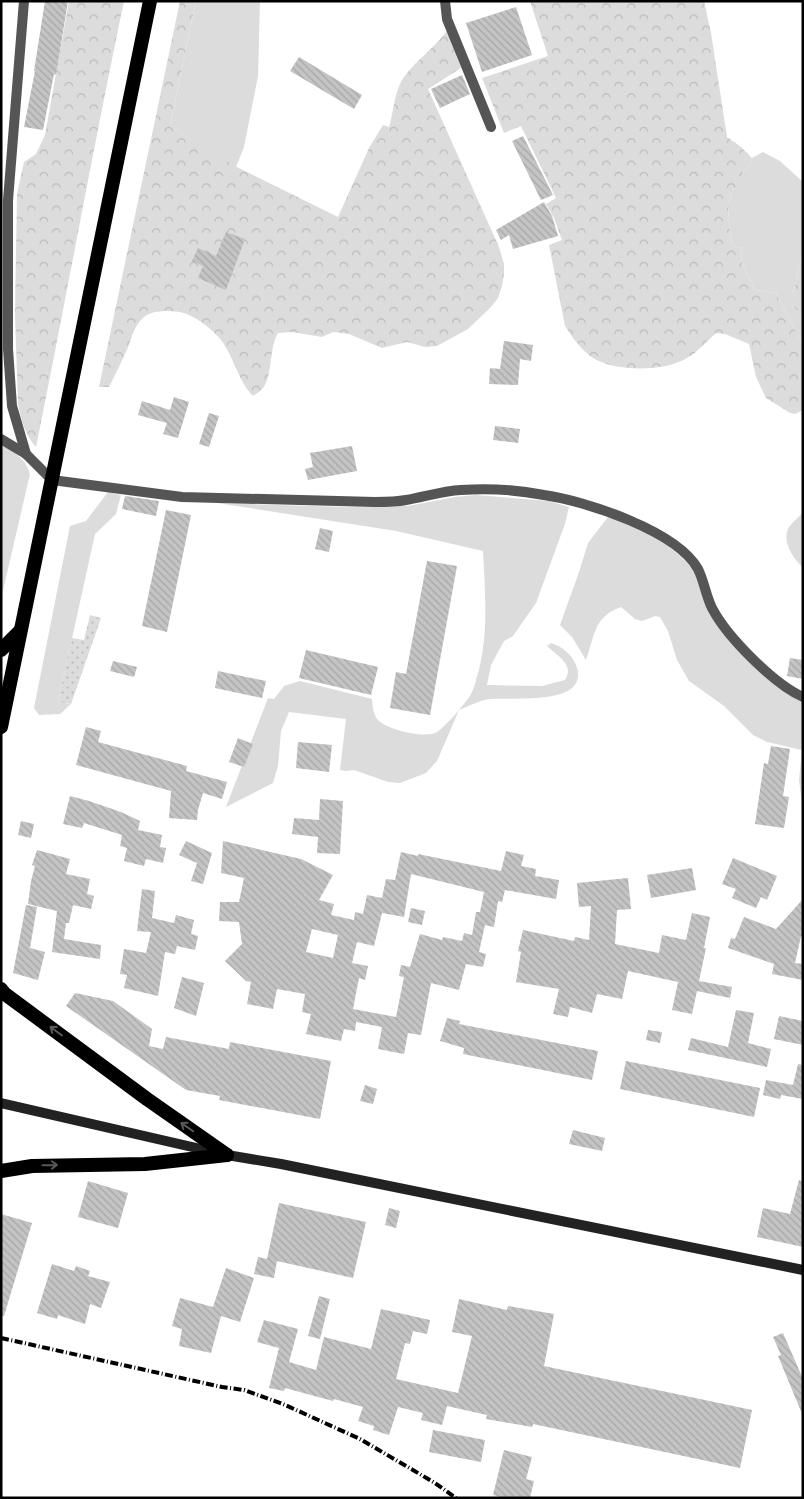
<svg xmlns="http://www.w3.org/2000/svg" width="804" height="1499" font-family="Lato,sans-serif">
<defs>
<pattern id="forest-crowns" width="20" height="18" patternUnits="userSpaceOnUse" patternTransform="scale(1.25)"><rect width="20" height="18" fill="#dcdcdc"/><path d="M2 6a3 3 0 1 1 6 0M12 15a3 3 0 1 1 6 0" fill="none" stroke="#bbb"/></pattern>
<pattern id="garden-dots" width="8" height="8" patternUnits="userSpaceOnUse" patternTransform="scale(1.25)"><rect width="8" height="8" fill="#dcdcdc"/><path d="M2 2h.1M6 6h.1" fill="none" stroke="#bbb" stroke-width="1.8" stroke-linecap="round"/></pattern>
<pattern id="building-back-hatch" width="6" height="6" patternUnits="userSpaceOnUse" patternTransform="scale(1.25)"><rect width="6" height="6" fill="#c4c4c4"/><path d="M-1 5l2 2M0 0l6 6M5-1l2 2" fill="none" stroke="#a7a7a7"/></pattern>
</defs>
<rect width="100%" height="100%" fill="#fff"/>
<g fill="#dcdcdc">
<polygon points="196,1 260,1 258,76 244,147 236,167 170,126"/>
<path d="M 763,152 L 780,161 L 803,182 L 803,251 L 793,294 L 801,300 L 792,305 L 803,316 L 803,345 L 776,293 L 755,290 L 742,263 L 741,248 L 732,246 C 730,230 726,211 731,195 C 734,185 742,183 743,171 L 750,166 L 752,158 Z"/>
<path d="M 1,444 C 14,452 26,459 30,474 L 1,599 Z"/>
<polygon points="108,492 121,495 116,514 95,534 58,702 71,704 60,714 39,715 34,708 70,526 86,521"/>
<path d="M 476,495 L 549,501 L 569,507 L 565,524 L 536,603 L 513,636 L 504,641 L 491,665 L 487,685 L 542,686 L 565,680 C 575,664 557,656 547,646 L 551,643 C 563,647 571,654 576,665 C 592,707 512,697 491,699 C 480,700 469,706 459,710 L 437,761 L 426,773 L 400,783 L 388,782 L 354,770 L 346,771 L 340,770 L 346,719 L 289,712 L 281,731 L 278,766 L 273,783 L 226,807 L 268,698 L 274,699 L 284,686 L 300,681 L 372,699 C 373,707 373,715 379,721 C 389,730 425,739 437,732 C 444,728 469,700 472,692 C 475,686 476,679 478,673 C 489,633 485,592 483,551 L 396,531 L 217,503 L 346,507 L 408,506 L 455,497 Z"/>
<path d="M 803,512 L 803,567 C 793,559 781,540 789,527 C 793,522 799,517 803,512 Z"/>
<path d="M 608,517 C 637,528 667,540 689,565 C 699,576 699,590 706,602 C 713,613 723,622 731,631 C 752,657 772,687 803,703 L 803,810 L 799,780 L 802,750 L 767,742 L 753,735 L 724,706 L 689,681 L 677,660 L 668,631 L 660,617 L 655,616 L 642,621 L 635,619 L 621,607 C 593,617 595,636 586,660 L 572,637 L 560,625 L 579,572 L 588,543 Z"/>
</g>
<g fill="url(#forest-crowns)">
<path d="M 69,1 L 124,1 C 93,149 66,299 36,447 C 25,435 21,419 18,404 L 15,314 L 17,194 L 24,162 L 36,154 L 45,135 Z"/>
<path d="M 180,1 L 196,1 L 170,126 L 237,167 L 338,217 L 369,148 L 383,125 L 389,127 C 393,114 394,97 400,84 C 409,65 435,49 447,30 L 461,68 L 428,89 L 499,247 L 504,264 L 504,274 L 502,286 L 498,298 L 491,307 L 468,329 L 437,346 L 425,347 L 407,342 L 382,348 L 349,334 L 333,332 L 322,337 L 292,332 L 278,333 C 269,347 273,375 263,388 C 261,391 256,394 253,396 C 238,381 234,357 221,340 C 213,330 199,319 187,314 C 175,310 152,309 143,318 C 135,325 132,336 129,345 C 123,359 116,373 109,387 L 99,387 Z"/>
<path d="M 530,1 L 704,1 L 711,33 L 727,137 L 740,146 L 752,158 L 750,166 L 743,171 C 742,183 735,185 731,195 C 726,211 730,230 732,246 L 741,248 L 742,263 L 755,290 L 776,293 L 803,345 L 803,410 L 795,414 L 790,413 L 766,398 L 756,377 L 749,344 L 725,334 L 716,333 C 707,341 698,352 687,358 C 664,372 616,372 593,358 C 582,351 572,337 565,326 L 549,245 L 562,240 L 554,218 L 546,204 L 556,198 L 521,126 L 504,133 L 482,78 L 548,56 Z"/>
<polygon points="803,251 803,316 792,305 800,300 793,294"/>
</g>
<polygon fill="url(#garden-dots)" points="90,615 101,618 71,704 58,702 72,638 84,640"/>
<g fill="url(#building-back-hatch)" fill-rule="evenodd">
<polygon points="45,1 68,1 56,75 54,74 43,130 24,127 35,71 34,71"/>
<polygon points="516,7 532,55 482,72 466,23"/>
<polygon points="299,57 362,95 354,109 290,71"/>
<polygon points="462,75 470,94 440,108 431,89"/>
<polygon points="523,136 553,195 541,200 512,141"/>
<polygon points="544,202 552,216 558,236 513,249 509,235 501,240 496,230"/>
<polygon points="226,232 245,239 226,290 198,278 203,266 192,261 198,248 216,256"/>
<polygon points="504,341 533,345 531,361 520,359 518,385 489,384 490,368 500,369"/>
<polygon points="174,397 189,402 178,438 163,434 167,423 138,415 142,401 170,410"/>
<polygon points="209,413 219,416 209,447 199,444"/>
<polygon points="495,426 520,429 518,443 493,440"/>
<polygon points="352,446 357,471 308,480 305,469 313,467 310,453"/>
<polygon points="125,496 159,501 156,516 122,509"/>
<polygon points="166,510 191,515 167,632 142,626"/>
<polygon points="320,528 333,531 329,552 315,549"/>
<polygon points="427,561 457,566 430,715 390,708 396,672 406,674"/>
<polygon points="306,650 378,667 371,695 299,678"/>
<polygon points="790,658 803,660 803,679 787,676"/>
<polygon points="113,661 137,667 134,677 110,671"/>
<polygon points="218,671 266,681 262,698 215,688"/>
<polygon points="86,727 101,731 98,742 187,766 186,771 227,782 222,799 203,793 198,810 197,820 169,818 171,791 76,765"/>
<polygon points="238,738 253,744 244,767 229,762"/>
<polygon points="298,742 332,745 329,772 296,768"/>
<polygon points="771,746 790,749 783,796 789,797 784,828 755,824 764,763 768,764"/>
<polygon points="70,796 89,801 121,812 140,821 138,830 162,835 160,847 166,848 163,863 146,859 144,866 124,861 127,848 120,846 122,835 84,823 82,828 63,824"/>
<polygon points="320,799 343,801 340,854 317,853 318,837 292,834 294,818 319,820"/>
<polygon points="21,821 34,824 31,838 18,835"/>
<polygon points="186,841 212,853 203,884 191,881 197,863 179,855"/>
<path d="M 223,841 L 301,859 L 333,875 L 319,900 L 334,904 L 331,915 L 354,920 L 355,912 L 363,914 L 367,895 L 382,898 L 386,879 L 395,880 L 401,852 L 418,856 L 418,854 L 501,871 L 506,851 L 524,855 L 521,866 L 536,869 L 535,876 L 559,880 L 556,899 L 505,890 L 502,902 L 498,901 L 494,927 L 485,925 L 479,952 L 486,954 L 483,967 L 466,964 L 459,990 L 431,983 L 421,1035 L 408,1033 L 404,1054 L 378,1049 L 382,1027 L 356,1022 L 355,1031 L 344,1029 L 341,1041 L 306,1034 L 311,1014 L 302,1012 L 305,994 L 277,989 L 273,1009 L 247,1004 L 251,982 L 246,981 L 225,961 L 242,944 L 239,922 L 219,921 L 220,902 L 239,902 L 244,878 L 221,873 ZM 411,874 L 484,892 L 480,912 L 476,912 L 472,935 L 464,933 L 462,941 L 443,937 L 442,940 L 420,934 L 410,967 L 401,965 L 399,976 L 404,977 L 396,1017 L 353,1009 L 359,978 L 365,980 L 368,966 L 352,963 L 357,942 L 374,946 L 382,913 L 404,917 ZM 312,929 L 338,935 L 333,958 L 306,952 Z"/>
<polygon points="37,850 70,859 66,874 90,879 87,894 94,896 91,909 73,905 69,923 66,923 64,939 101,945 100,959 52,952 57,911 28,904 31,881 35,866 32,865"/>
<polygon points="733,858 777,876 767,900 761,897 756,908 732,898 736,889 722,884"/>
<polygon points="692,868 696,890 651,898 647,875"/>
<polygon points="628,878 631,909 617,910 615,944 659,953 662,935 686,940 692,913 710,917 704,948 706,948 699,981 732,987 730,998 697,991 692,1014 672,1010 678,982 628,971 622,999 597,994 592,1013 570,1007 568,1017 553,1014 559,989 516,982 521,952 518,951 523,930 574,941 575,937 589,940 591,906 579,907 577,883"/>
<polygon points="142,889 155,891 152,918 174,923 176,915 194,920 191,934 198,936 195,950 177,946 175,954 165,952 158,996 124,988 127,975 120,974 124,949 146,953 151,932 137,931"/>
<polygon points="803,899 803,936 801,936 795,963 803,964 803,980 772,974 774,964 728,948 731,938 735,939 744,917 776,929"/>
<polygon points="26,905 37,907 30,948 45,952 38,980 13,973"/>
<polygon points="411,908 425,911 422,925 408,922"/>
<polygon points="182,977 204,983 196,1016 174,1008"/>
<polygon points="75,993 113,1001 152,1029 149,1046 163,1049 166,1037 229,1049 230,1042 331,1061 320,1119 219,1100 220,1096 186,1090 66,1006"/>
<polygon points="736,1010 754,1013 748,1043 771,1049 767,1067 688,1050 691,1038 728,1047"/>
<polygon points="779,1016 803,1021 803,1045 774,1039"/>
<polygon points="447,1018 460,1021 459,1024 598,1051 592,1080 463,1054 464,1048 440,1041"/>
<polygon points="648,1030 662,1032 660,1043 646,1040"/>
<polygon points="626,1061 760,1088 754,1117 620,1089"/>
<polygon points="798,1064 803,1065 803,1099 781,1095 780,1099 763,1095 766,1080 793,1085"/>
<polygon points="365,1085 377,1089 373,1104 360,1101"/>
<polygon points="573,1130 605,1138 602,1151 569,1144"/>
<polygon points="799,1180 803,1181 803,1247 757,1237 763,1208 790,1214"/>
<polygon points="88,1181 128,1193 118,1228 78,1217"/>
<polygon points="279,1203 366,1222 353,1278 277,1261 274,1278 254,1274 258,1257 267,1259"/>
<polygon points="389,1208 400,1211 396,1228 385,1225"/>
<polygon points="1,1214 32,1223 4,1316 1,1315"/>
<polygon points="52,1264 74,1271 76,1266 90,1271 88,1276 110,1282 101,1308 90,1304 85,1324 58,1315 57,1319 37,1313"/>
<polygon points="226,1268 254,1278 240,1322 221,1316 211,1353 179,1346 182,1329 172,1326 180,1298 213,1307"/>
<polygon points="319,1296 330,1299 320,1339 308,1336"/>
<polygon points="459,1299 507,1310 508,1306 554,1314 544,1366 752,1410 740,1468 533,1424 532,1427 486,1419 487,1415 447,1406 442,1425 421,1420 423,1413 398,1407 389,1435 373,1430 374,1426 358,1421 363,1407 334,1399 333,1401 285,1388 284,1391 269,1388 279,1348 257,1342 264,1320 298,1329 289,1362 316,1370 324,1337 371,1349 381,1309 430,1320 427,1334 413,1331 410,1344 405,1343 396,1379 458,1393 472,1336 452,1332"/>
<polygon points="783,1333 803,1379 803,1416 778,1356 781,1355 773,1337"/>
<polygon points="433,1430 485,1440 481,1462 429,1452"/>
<polygon points="504,1450 532,1457 526,1479 534,1481 530,1498 505,1498 493,1495"/>
</g>
<g fill="none" stroke-linecap="round" stroke-linejoin="round">
<g stroke="#555" stroke-width="10">
<polyline points="24,1 8,200 8,349 12,406 26,454"/>
<polyline points="445,1 447,19 491,127"/>
<path d="M 1,439 L 26,454 L 52,480 L 182,497 L 375,502 C 385,502 396,502 406,500 C 424,497 442,491 461,490 C 488,488 518,490 544,495 C 586,501 677,531 698,569 C 704,581 706,596 712,608 C 727,637 774,684 803,697"/>
</g>
<polyline stroke="#222" stroke-width="10" points="1,1103 227,1155 281,1164 803,1270"/>
<g stroke="#000" stroke-width="14">
<polyline points="1,650 20,631"/>
<polyline points="1,727 150,1"/>
<polyline points="1,989 5,994 147,1099 227,1155"/>
<polyline points="1,1171 32,1166 145,1164 227,1155"/>
</g>
<polyline stroke="#000" stroke-width="4" stroke-dasharray="8 2.5 1 2.5" stroke-linecap="butt" points="1,1338 222,1387 244,1390 283,1404 360,1439 435,1483 456,1498"/>
</g>
<defs><path id="oneway-shaft" d="M-6 0H5M1.5-3L5.5 0L1.5 3" fill="none" stroke-width="1.6" stroke-linecap="round" stroke-linejoin="round" transform="scale(1.25)"/></defs>
<g stroke="#595959">
<use href="#oneway-shaft" transform="translate(56 1031) rotate(-143)"/>
<use href="#oneway-shaft" transform="translate(187 1127) rotate(-145)"/>
<use href="#oneway-shaft" transform="translate(50 1165) rotate(-1)"/>
</g>
<rect width="804" height="1499" fill="none" stroke="#000000" stroke-width="5"/>
</svg>
